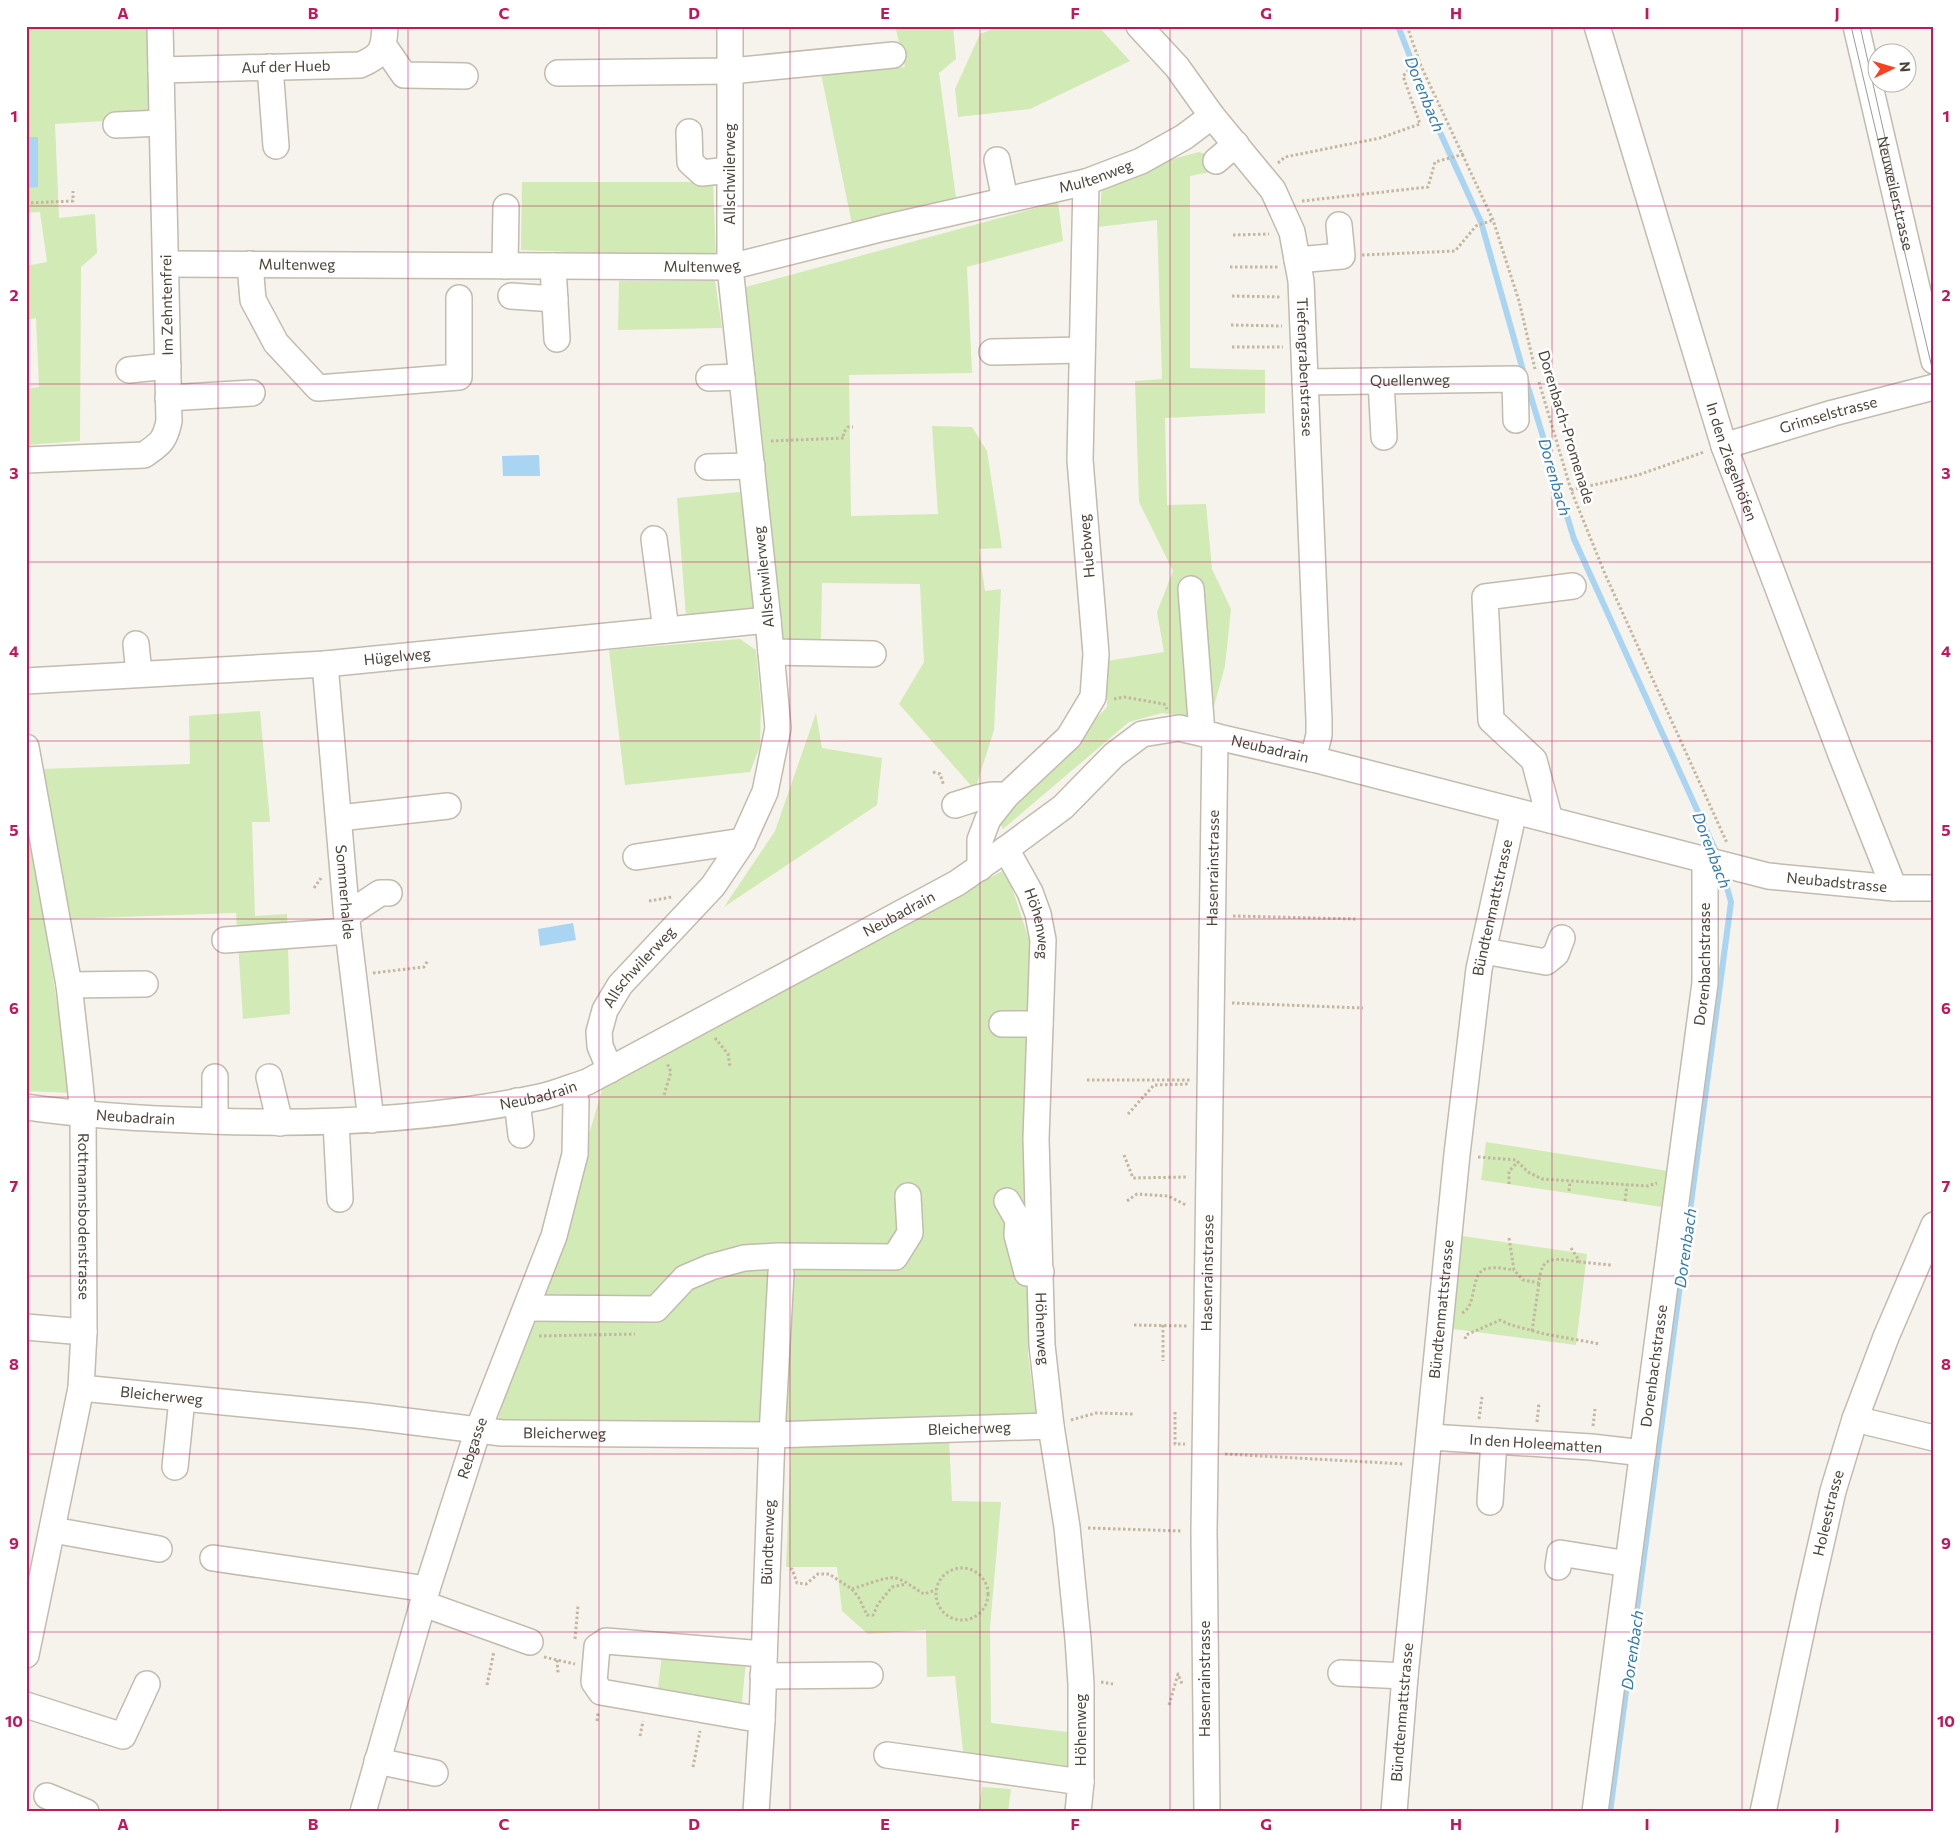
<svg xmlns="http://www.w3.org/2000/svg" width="1960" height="1838" font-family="Commissioner,sans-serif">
<rect width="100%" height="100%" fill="#f6f3ec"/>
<g fill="#d2eab5">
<polygon points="26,26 149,26 152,118 55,124 59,218 95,214 97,253 81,267 80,441 26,445 26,389 39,387 36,318 26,320 26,266 47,262 40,212 26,213"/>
<polygon points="895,26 953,26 956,59 939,73 957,205 852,224 821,74 905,67"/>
<polygon points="1001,26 1098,26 1130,61 1030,109 958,117 955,89 980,34"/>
<polygon points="1199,152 1209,155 1210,172 1190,176 1190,368 1265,370 1265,413 1165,418 1167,505 1206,504 1212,569 1231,609 1225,666 1210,721 1162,713 1129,722 1003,829 998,821 1107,707 1107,661 1164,652 1157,612 1173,571 1139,502 1135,381 1162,379 1157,220 1098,227 1102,189 1173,159"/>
<polygon points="522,182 713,182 716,258 521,250"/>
<polygon points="1058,202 1063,241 967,267 972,373 849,375 851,516 938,514 932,426 972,427 987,451 1002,548 979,549 985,591 1001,589 994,730 975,790 899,704 924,662 920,584 822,583 821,642 784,642 746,287"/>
<polygon points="619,281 715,281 722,328 618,330"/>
<polygon points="740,492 755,609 686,617 677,498"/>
<polygon points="740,639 756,650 761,703 760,746 750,772 625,785 609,650"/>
<polygon points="260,711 270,822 252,822 255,916 287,914 290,1014 243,1019 236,913 63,919 41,769 190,764 189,716"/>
<polygon points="816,713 822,748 882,758 877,805 724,907 775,831"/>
<polygon points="26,815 33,850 71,1093 26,1091"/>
<polygon points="1006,869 1031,946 1038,1193 1028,1354 1036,1416 789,1423 498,1419 575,1183 603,1086"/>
<polygon points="1486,1142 1668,1171 1662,1207 1481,1180"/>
<polygon points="1462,1236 1587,1254 1576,1345 1453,1329"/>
<polygon points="949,1439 952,1501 1001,1502 990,1627 991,1723 1068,1732 1067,1768 964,1760 955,1676 927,1677 926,1630 868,1634 842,1611 837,1567 786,1567 791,1443"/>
<polygon points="662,1655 746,1661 741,1713 657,1696"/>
<polygon points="982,1787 1011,1789 1008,1812 978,1812"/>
</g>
<g fill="#a9d4f2">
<polygon points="26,137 38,137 38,187 26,188"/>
<polygon points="539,455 540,476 503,476 502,456"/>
<polygon points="573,923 576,940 540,946 538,929"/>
</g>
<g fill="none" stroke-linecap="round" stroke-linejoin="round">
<g stroke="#a9d4f2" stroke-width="6">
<polyline points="1398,26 1438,128 1481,222 1524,374 1574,539 1718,856"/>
<polyline points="1610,1812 1731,902 1722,870"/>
</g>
<g stroke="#c2bbae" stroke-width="28">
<g id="minor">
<path id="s1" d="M 1139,26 L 1177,67 L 1212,116 L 1273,190 L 1292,232 L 1301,281 L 1319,720 L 1319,735 L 1313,759"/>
<path id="s2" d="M 1597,26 L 1724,446 L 1842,757 L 1894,888"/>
<path id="s3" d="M 1856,26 L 1934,361"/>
<polyline points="384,46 404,75 465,76"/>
<polyline points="270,67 276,146"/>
<path id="s4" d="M 161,70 L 360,65 C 382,56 384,49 385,26"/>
<polyline points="558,73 731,71 893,55"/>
<polyline points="116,125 162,123"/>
<polyline points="689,132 690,162 702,173 729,170"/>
<polyline points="997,160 1005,200"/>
<polyline points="1216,161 1236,144"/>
<polyline points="1297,260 1342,256 1339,225"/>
<path id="s5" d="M 166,264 L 730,267 L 884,228 L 1086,182 L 1141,161 L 1184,137 L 1212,116"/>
<polyline points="250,264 253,300 276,343 318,388 459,377 459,298"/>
<polyline points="505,266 506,207"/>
<polyline points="553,266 557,339"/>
<polyline points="511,296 555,299"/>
<polyline points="992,352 1082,350"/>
<polyline points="129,370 168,366"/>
<polyline points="709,378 742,377"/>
<polyline points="1381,381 1384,437"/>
<path id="s6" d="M 1305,382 L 1515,379 L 1516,420"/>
<polyline points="168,398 252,393"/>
<path id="s7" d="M 1724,446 L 1833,413 L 1934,387"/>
<path d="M 26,460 L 144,455 C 160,444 165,441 169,421 L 160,26"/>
<polyline points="708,467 752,466"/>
<polyline points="654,539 666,630"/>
<polyline points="1191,589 1202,733"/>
<polyline points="136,644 139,674"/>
<polyline points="771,652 873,654"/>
<path id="s8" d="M 325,664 L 348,931 L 371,1120"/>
<path id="s9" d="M 26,681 L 325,664 L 768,620"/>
<path id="s10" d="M 26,747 L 69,985 L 79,1074 L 83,1114 L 84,1332 L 81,1388 L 26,1655"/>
<path d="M 955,805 C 972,800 989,792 1006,796"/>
<polyline points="339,818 448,806"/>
<polyline points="1550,820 1534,760 1491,720 1485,597 1573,586"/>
<path id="s11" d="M 1006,849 L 1030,892 L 1038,914 L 1043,940 L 1036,1139 L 1042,1345 L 1051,1426 L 1067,1527 L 1078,1639 L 1081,1684 L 1081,1782 L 1078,1812"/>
<polyline points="636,857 743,841"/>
<polyline points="980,868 980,840 988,819 1006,796 1069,737 1093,697 1096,654 1080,460 1086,182"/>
<polyline points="347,915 380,893 389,893"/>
<polyline points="225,940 348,931"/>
<polyline points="1484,951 1546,962 1556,954 1562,938"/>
<polyline points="69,985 145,984"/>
<polyline points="1002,1024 1040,1024"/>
<path id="s12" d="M 610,1070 L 600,1046 L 599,1032 L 605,1010 L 620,985 L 713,886 L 742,843 L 765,792 L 778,728 L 768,620 L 730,267 L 730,26"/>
<polyline points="215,1077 215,1121"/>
<polyline points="269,1077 280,1123"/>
<polyline points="517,1101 521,1135"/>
<path id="s13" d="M 26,1107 C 88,1116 149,1119 211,1121 C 321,1125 432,1120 540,1097 C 555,1094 571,1087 587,1082 L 957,883 L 1006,849 L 1063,807 L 1114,755 L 1142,734 L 1179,728 L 1313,759 L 1768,876 L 1894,888 L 1934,888"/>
<polyline points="336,1122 340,1199"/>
<polyline points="1007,1201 1018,1220 1017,1235 1027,1273 1041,1272"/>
<polyline points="527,1308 656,1309 685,1278 711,1267 744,1258 778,1256 895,1257 910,1233 908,1196"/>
<polyline points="26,1327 84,1332"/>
<path id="s14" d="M 81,1388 L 366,1416 L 502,1433 L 772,1435 L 1051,1426"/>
<polyline points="1855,1419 1934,1438"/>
<path id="s15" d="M 1430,1437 L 1591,1447 L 1643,1453"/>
<polyline points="175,1467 182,1399"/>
<polyline points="1490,1502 1494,1441"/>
<polyline points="53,1530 159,1549"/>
<polyline points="213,1558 427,1589"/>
<polyline points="1558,1567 1560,1553 1628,1564"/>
<polyline points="424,1604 530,1642"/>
<polyline points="1341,1673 1405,1676"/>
<polyline points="763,1676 870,1675"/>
<polyline points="26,1705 123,1736 147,1684"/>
<polyline points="762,1720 601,1692 594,1682 597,1647 606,1641 764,1654"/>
<polyline points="887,1755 1081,1782"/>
<polyline points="377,1761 435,1773"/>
<polyline points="47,1796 86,1812"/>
<path id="s16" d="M 363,1812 L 427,1589 L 478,1430 L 554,1236 L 575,1154 L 576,1101 L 573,1087"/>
<path id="s17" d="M 756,1812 L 762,1720 L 772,1435 L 781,1273"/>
<path id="s18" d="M 1207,1812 L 1204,1532 L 1215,736"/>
<path id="s19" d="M 1394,1812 L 1405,1676 L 1457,1154 L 1479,969 L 1514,811"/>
<path id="s20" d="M 1595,1812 L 1705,983 L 1705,861"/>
<path id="s21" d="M 1763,1812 L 1808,1601 L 1833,1491 L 1855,1419 L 1886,1337 L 1934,1225"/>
</g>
</g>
<g stroke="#c4b79f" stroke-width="3" stroke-dasharray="2.5 2.5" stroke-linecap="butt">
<polyline points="1407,26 1421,66 1493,220 1519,301 1535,369"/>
<polyline points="1278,163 1285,157 1380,138 1420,124 1403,76 1408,71"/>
<polyline points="1302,201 1428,187 1435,162 1464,154"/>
<polyline points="26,203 73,201 73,191"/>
<polyline points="1233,235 1269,234"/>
<polyline points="1362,255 1455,251 1476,226 1493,220"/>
<polyline points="1230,267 1278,267"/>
<polyline points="1232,296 1281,297"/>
<polyline points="1231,325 1282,326"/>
<polyline points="1232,347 1283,347"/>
<polyline points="1539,382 1571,490 1605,574 1727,843"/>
<polyline points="771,441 844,438 843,433 848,427 853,427"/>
<polyline points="1571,490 1638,475 1704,452"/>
<polyline points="1114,699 1124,697 1164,704 1167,709"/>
<polyline points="933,772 940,774 944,786"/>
<polyline points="314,888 321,878"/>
<polyline points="649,901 672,897"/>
<polyline points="1233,916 1356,919"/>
<polyline points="373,973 424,967 428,960"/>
<polyline points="1232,1003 1363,1008"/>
<polyline points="715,1038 728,1054 730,1067"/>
<polyline points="1087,1080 1190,1080"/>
<polyline points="664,1095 671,1072 667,1063"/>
<polyline points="1128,1114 1154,1085 1188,1084"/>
<polyline points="1124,1155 1133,1178 1186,1177"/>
<polyline points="1478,1157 1516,1160 1528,1172 1542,1179 1648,1186 1657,1183"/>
<polyline points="1509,1184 1509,1171 1518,1162"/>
<polyline points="1569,1191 1570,1181"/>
<polyline points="1127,1201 1137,1194 1168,1196 1186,1205"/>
<polyline points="1625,1201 1627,1185"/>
<path d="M 1509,1238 L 1514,1270 L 1523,1280 L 1539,1283 C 1541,1253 1556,1259 1580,1262"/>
<polyline points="1571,1248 1580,1262 1611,1265"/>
<path d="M 1462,1313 C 1479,1305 1468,1269 1490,1268 C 1498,1267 1507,1269 1514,1270"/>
<polyline points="1134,1325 1187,1326"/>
<polyline points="1163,1325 1163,1361"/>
<polyline points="1532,1331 1539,1283"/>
<polyline points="539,1336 635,1334"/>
<polyline points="1465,1339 1466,1335 1500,1320 1511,1325 1545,1334 1600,1344"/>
<polyline points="1175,1412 1175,1444 1185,1444"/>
<polyline points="1479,1419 1482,1397"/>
<polyline points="1071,1420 1096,1413 1133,1414"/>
<polyline points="1537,1422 1539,1403"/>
<polyline points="1593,1426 1595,1409"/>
<polyline points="1225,1454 1404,1464"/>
<polyline points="1088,1528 1182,1531"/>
<circle cx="962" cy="1594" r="26"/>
<path d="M 790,1569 L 792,1569 L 797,1583 L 806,1584 L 818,1574 L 829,1574 L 852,1589 C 863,1586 886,1576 895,1578 C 905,1580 915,1589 924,1594 L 936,1590"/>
<polyline points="852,1589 859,1598 867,1615 873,1615 878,1604 892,1587 906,1584"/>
<polyline points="575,1639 578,1606"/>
<polyline points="544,1657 575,1664"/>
<polyline points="557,1660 558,1673"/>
<polyline points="1101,1682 1113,1684"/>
<polyline points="487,1685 494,1651"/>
<polyline points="1169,1705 1178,1674 1182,1684"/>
<polyline points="597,1721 598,1713"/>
<polyline points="640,1736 643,1721"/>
<polyline points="693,1767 700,1731"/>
</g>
<use href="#minor" stroke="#fff" stroke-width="25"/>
<g stroke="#9a9a9a" stroke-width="1">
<polyline points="1851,26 1934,376"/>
<polyline points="1860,26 1895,182"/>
</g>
<polyline stroke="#c4b79f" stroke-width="3" stroke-dasharray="2.5 2.5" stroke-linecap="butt" points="1408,71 1421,65"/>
</g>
<path fill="none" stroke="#c2185b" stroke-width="1" stroke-opacity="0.55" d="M 218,26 L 218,1812M 408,26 L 408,1812M 599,26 L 599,1812M 790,26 L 790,1812M 980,26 L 980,1812M 1170,26 L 1170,1812M 1361,26 L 1361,1812M 1552,26 L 1552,1812M 1742,26 L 1742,1812M 26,206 L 1934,206M 26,384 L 1934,384M 26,562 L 1934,562M 26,741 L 1934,741M 26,919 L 1934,919M 26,1097 L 1934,1097M 26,1276 L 1934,1276M 26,1454 L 1934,1454M 26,1632 L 1934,1632"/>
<g text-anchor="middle" stroke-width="5" stroke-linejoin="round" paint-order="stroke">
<g font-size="15" fill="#4b4439" stroke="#fff">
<text dy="5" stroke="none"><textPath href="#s4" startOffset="125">Auf der Hueb</textPath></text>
<text transform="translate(730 174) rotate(-90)" y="5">Allschwilerweg</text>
<text dy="5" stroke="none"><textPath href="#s5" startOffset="941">Multenweg</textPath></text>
<text dy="5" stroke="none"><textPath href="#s3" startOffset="172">Neuweilerstrasse</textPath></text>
<text dy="5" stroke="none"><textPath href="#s5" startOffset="131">Multenweg</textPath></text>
<text dy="5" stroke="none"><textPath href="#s5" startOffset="536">Multenweg</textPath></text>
<text transform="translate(167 305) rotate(-91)" y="5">Im Zehntenfrei</text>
<text dy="5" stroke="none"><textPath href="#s1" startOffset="394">Tiefengrabenstrasse</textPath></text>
<text dy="5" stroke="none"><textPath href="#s6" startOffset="105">Quellenweg</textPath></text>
<text dy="5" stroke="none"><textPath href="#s7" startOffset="109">Grimselstrasse</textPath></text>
<text transform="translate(1566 427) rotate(73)" y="5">Dorenbach-Promenade</text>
<text dy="5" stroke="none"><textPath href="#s2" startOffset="456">In den Ziegelhöfen</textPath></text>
<text transform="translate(1087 546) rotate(-95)" y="5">Huebweg</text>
<text transform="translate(764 577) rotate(-96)" y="5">Allschwilerweg</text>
<text dy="5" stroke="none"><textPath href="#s9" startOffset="372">Hügelweg</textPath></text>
<text dy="5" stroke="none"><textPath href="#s13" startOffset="1355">Neubadrain</textPath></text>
<text dy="5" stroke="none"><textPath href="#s18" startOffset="944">Hasenrainstrasse</textPath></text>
<text dy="5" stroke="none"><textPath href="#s13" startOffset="1938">Neubadstrasse</textPath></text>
<text dy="5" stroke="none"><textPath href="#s8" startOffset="229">Sommerhalde</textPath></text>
<text dy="5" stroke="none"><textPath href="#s19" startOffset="910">Bündtenmattstrasse</textPath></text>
<text dy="5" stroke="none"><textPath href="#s13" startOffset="920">Neubadrain</textPath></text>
<text dy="5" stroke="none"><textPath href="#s11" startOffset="82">Höhenweg</textPath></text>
<text dy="5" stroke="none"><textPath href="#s20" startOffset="855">Dorenbachstrasse</textPath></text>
<text dy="5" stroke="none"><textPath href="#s12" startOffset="118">Allschwilerweg</textPath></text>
<text dy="5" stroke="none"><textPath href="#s13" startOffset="515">Neubadrain</textPath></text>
<text dy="5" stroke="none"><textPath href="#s13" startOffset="110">Neubadrain</textPath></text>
<text dy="5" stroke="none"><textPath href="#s10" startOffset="474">Rottmannsbodenstrasse</textPath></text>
<text dy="5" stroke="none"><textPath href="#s18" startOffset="539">Hasenrainstrasse</textPath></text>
<text dy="5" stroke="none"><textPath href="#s19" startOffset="505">Bündtenmattstrasse</textPath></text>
<text dy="5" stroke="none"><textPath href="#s11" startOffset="488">Höhenweg</textPath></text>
<text dy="5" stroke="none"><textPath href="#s20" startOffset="450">Dorenbachstrasse</textPath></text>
<text dy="5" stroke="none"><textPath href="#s14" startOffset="81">Bleicherweg</textPath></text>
<text dy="5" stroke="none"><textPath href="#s14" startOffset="891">Bleicherweg</textPath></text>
<text dy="5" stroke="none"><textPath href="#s14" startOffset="486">Bleicherweg</textPath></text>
<text dy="5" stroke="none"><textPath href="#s15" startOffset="106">In den Holeematten</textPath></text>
<text dy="5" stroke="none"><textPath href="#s16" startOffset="380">Rebgasse</textPath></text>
<text dy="5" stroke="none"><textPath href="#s21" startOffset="306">Holeestrasse</textPath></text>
<text dy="5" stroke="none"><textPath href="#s17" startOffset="270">Bündtenweg</textPath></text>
<text transform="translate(1205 1679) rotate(-90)" y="5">Hasenrainstrasse</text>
<text dy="5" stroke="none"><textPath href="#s19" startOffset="100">Bündtenmattstrasse</textPath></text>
<text transform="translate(1081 1730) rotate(-90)" y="5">Höhenweg</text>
</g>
<g font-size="16" font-style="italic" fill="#2e7ab2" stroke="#fff">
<text transform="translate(1425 94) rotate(68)" y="6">Dorenbach</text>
<text transform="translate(1555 477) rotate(74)" y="6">Dorenbach</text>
<text transform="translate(1712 850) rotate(69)" y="6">Dorenbach</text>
<text transform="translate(1685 1248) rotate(-82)" y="6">Dorenbach</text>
<text transform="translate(1632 1650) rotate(-82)" y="6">Dorenbach</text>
</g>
</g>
<rect width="1960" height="1838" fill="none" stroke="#ffffff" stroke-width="55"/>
<g transform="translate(1892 68) rotate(85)"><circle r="24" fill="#ffffff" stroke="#b7b4b0"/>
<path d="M0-4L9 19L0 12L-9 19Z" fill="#fc3f1d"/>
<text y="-8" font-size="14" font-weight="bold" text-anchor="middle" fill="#4b4439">N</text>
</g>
<rect x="28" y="28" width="1904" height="1782" fill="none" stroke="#c2185b" stroke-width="2"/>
<g font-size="16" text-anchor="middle" font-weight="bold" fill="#c2185b">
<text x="123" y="19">A</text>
<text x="313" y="19">B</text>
<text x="504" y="19">C</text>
<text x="694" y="19">D</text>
<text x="885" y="19">E</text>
<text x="1075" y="19">F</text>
<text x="1266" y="19">G</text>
<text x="1456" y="19">H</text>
<text x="1647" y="19">I</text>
<text x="1837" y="19">J</text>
<text x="14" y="122">1</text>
<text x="1946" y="122">1</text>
<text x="14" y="301">2</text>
<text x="1946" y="301">2</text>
<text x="14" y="479">3</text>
<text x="1946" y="479">3</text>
<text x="14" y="657">4</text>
<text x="1946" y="657">4</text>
<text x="14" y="836">5</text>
<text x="1946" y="836">5</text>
<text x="14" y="1014">6</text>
<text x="1946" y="1014">6</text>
<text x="14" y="1192">7</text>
<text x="1946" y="1192">7</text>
<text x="14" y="1370">8</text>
<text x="1946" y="1370">8</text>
<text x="14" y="1549">9</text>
<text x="1946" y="1549">9</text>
<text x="14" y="1727">10</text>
<text x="1946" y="1727">10</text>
<text x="123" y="1830">A</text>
<text x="313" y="1830">B</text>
<text x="504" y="1830">C</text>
<text x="694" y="1830">D</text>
<text x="885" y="1830">E</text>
<text x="1075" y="1830">F</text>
<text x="1266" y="1830">G</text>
<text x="1456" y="1830">H</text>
<text x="1647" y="1830">I</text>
<text x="1837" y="1830">J</text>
</g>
</svg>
